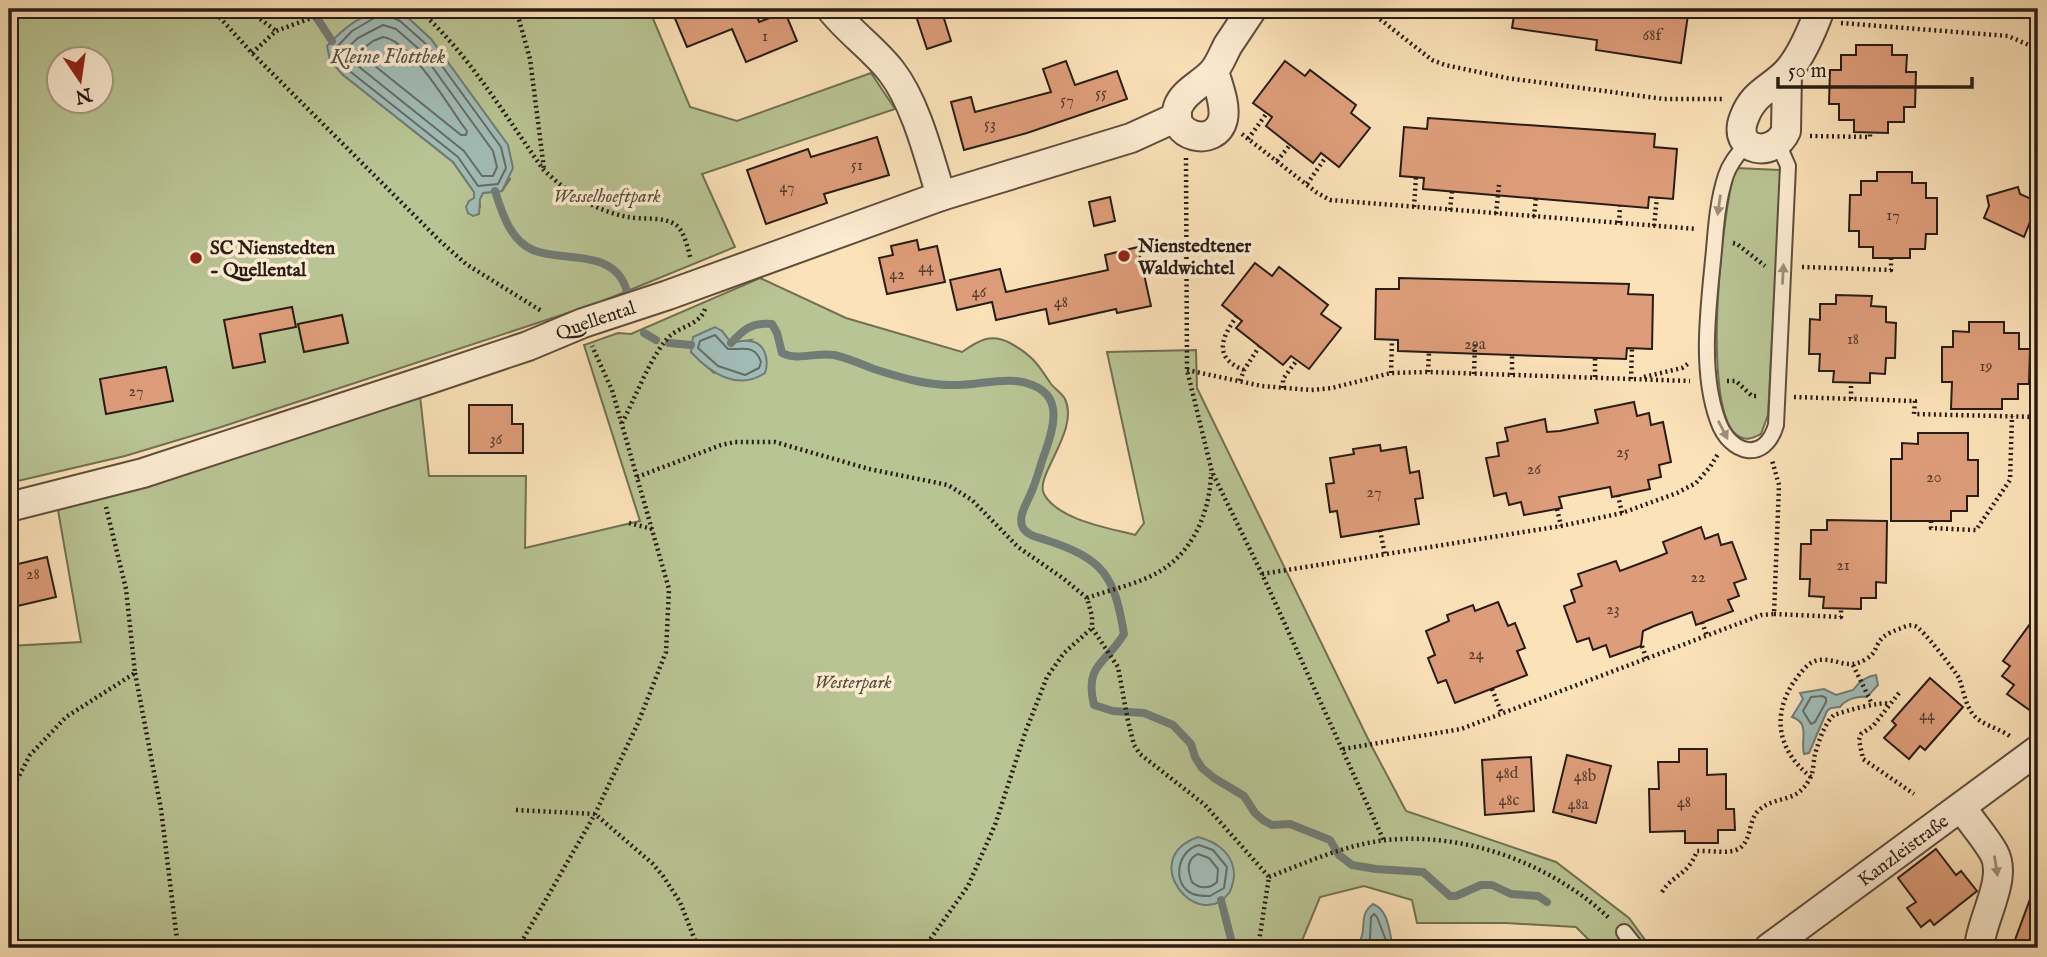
<svg xmlns="http://www.w3.org/2000/svg" width="2047" height="957" font-family="'IM FELL English',serif">
<rect width="100%" height="100%" fill="#fce2b9"/>
<filter id="stains"><feTurbulence type="fractalNoise" baseFrequency=".00286" numOctaves="4"/><feColorMatrix values="0 0 0 0 .2 0 0 0 0 .09 0 0 0 0 .02 0 0 0 .5 -.17"/></filter>
<radialGradient id="worn" r=".72"><stop offset=".6" stop-color="#630" stop-opacity="0"/><stop offset="1" stop-color="#630" stop-opacity=".3"/></radialGradient>
<g fill="#b9c494" stroke="#717054" stroke-width="2" fill-rule="evenodd">
<path d="M 9,9 L 649,9 L 690,107 L 737,121 L 871,73 L 895,109 L 702,174 L 735,247 L 598,303 L 218,428 L 125,456 L 9,483 ZM 60,60 L 102,60 L 102,102 L 60,102 ZM 342,74 L 510,179 L 502,191 L 483,193 L 479,199 L 480,208 L 474,198 L 474,192 L 453,162 Z"/>
<path d="M 1736,168 L 1781,170 L 1768,415 L 1761,434 C 1754,437 1748,441 1740,437 C 1699,419 1722,206 1736,168 Z"/>
<path d="M 760,278 L 846,318 L 962,352 C 979,340 991,333 1010,343 C 1032,355 1038,364 1051,384 C 1055,389 1062,393 1065,399 C 1080,431 1034,476 1044,494 C 1058,520 1109,528 1135,535 L 1144,523 L 1107,352 L 1196,350 L 1197,388 L 1371,745 L 1406,811 L 1556,862 L 1629,918 L 1651,948 L 1597,948 L 1576,927 L 1506,923 L 1417,923 L 1412,900 L 1364,886 L 1320,897 L 1299,948 L 9,948 L 9,646 L 81,642 L 58,510 L 138,489 L 420,396 L 429,476 L 526,476 L 525,548 L 640,521 L 584,345 L 618,333 L 631,334 ZM 722,331 L 731,343 L 751,340 L 714,373 L 691,352 Z"/>
</g>
<g fill="#a1bcb7" stroke="#717c76" stroke-width="2">
<path d="M 388,11 L 403,13 L 431,39 L 508,145 L 513,168 L 502,191 L 483,193 L 480,199 L 479,214 L 473,216 L 468,213 L 466,207 L 469,201 L 474,198 L 474,192 L 453,162 L 342,74 L 330,60 L 327,46 C 345,27 361,13 388,11 Z"/>
<path d="M 715,327 L 722,331 L 731,343 C 737,342 744,340 749,341 C 766,342 769,361 765,373 C 738,391 711,374 691,352 L 693,337 Z"/>
<path d="M 1876,675 L 1878,685 L 1867,697 C 1857,696 1846,699 1840,707 L 1831,708 L 1827,711 L 1809,753 L 1804,754 C 1800,741 1811,723 1792,717 L 1803,699 L 1800,693 L 1824,689 L 1836,695 L 1853,690 C 1859,682 1867,676 1876,675 Z"/>
<path d="M 1198,837 C 1218,842 1235,855 1234,877 C 1233,882 1232,889 1229,893 C 1198,934 1136,859 1198,837 Z"/>
<path d="M 1373,904 C 1388,910 1389,929 1392,943 L 1426,948 L 1356,948 C 1370,929 1356,917 1373,904 Z"/>
</g>
<g fill="none" stroke-linecap="round" stroke-linejoin="round">
<g stroke="#656c66" stroke-width="2">
<polygon points="383,13 400,21 426,44 501,147 506,168 498,184 478,186 458,157 347,69 337,57 335,49 352,31"/>
<polygon points="383,25 396,29 420,50 493,151 497,167 493,176 482,176 464,151 353,62 345,54 345,50 358,38"/>
<path d="M 383,37 C 410,41 445,100 461,123 L 467,131 L 466,135 L 461,135 L 360,54 L 360,51 L 373,41 Z"/>
<path d="M 715,335 L 728,349 C 743,350 755,344 761,362 L 759,368 L 745,375 L 718,366 L 698,348 L 700,341 Z"/>
<polygon points="1822,696 1826,698 1826,702 1815,722 1811,724 1803,711 1811,697"/>
<path d="M 1199,845 L 1213,850 L 1227,867 L 1224,888 L 1210,896 C 1205,896 1198,896 1193,894 C 1171,885 1177,850 1199,845 Z"/>
<path d="M 1198,854 L 1209,858 L 1218,869 L 1217,882 C 1210,889 1199,889 1192,882 C 1188,872 1186,859 1198,854 Z"/>
<polyline points="1365,948 1370,939 1371,917 1374,914 1377,917 1389,948"/>
</g>
<g stroke="#717c76" stroke-width="8">
<polyline points="311,9 332,41"/>
<path d="M 495,191 C 502,213 510,240 533,250 C 563,263 616,247 627,292"/>
<polyline points="644,333 656,340"/>
<polyline points="669,343 691,345"/>
<path d="M 731,343 C 744,329 752,322 772,324 L 777,333 L 782,353 C 797,361 817,352 834,355 C 848,358 861,364 874,369 C 902,378 928,386 958,385 C 977,385 996,379 1016,381 C 1066,388 1056,423 1043,458 C 1039,470 1036,482 1031,493 C 1027,503 1017,517 1023,528 C 1028,536 1038,537 1046,540 C 1104,559 1114,575 1124,634 C 1106,664 1084,664 1094,705 L 1113,711 L 1144,713 L 1173,725 L 1191,744 L 1195,757 L 1202,768 L 1214,778 L 1244,796 L 1255,813 L 1263,820 L 1272,825 L 1290,824 L 1330,840 L 1339,855 L 1352,865 L 1376,869 L 1423,872 L 1450,896 L 1456,896 L 1481,885 L 1492,885 L 1511,894 L 1538,896 L 1547,902"/>
<polyline points="1221,900 1231,939 1230,948"/>
</g>
</g>
<g fill="#de9d7a" stroke="#291c15" stroke-width="2">
<polygon points="671,9 780,9 758,19 759,22 785,12 797,41 746,62 732,29 687,47"/>
<polygon points="929,9 941,9 951,41 927,49 915,13"/>
<polygon points="1515,9 1650,9 1688,15 1681,63 1596,50 1597,40 1512,28"/>
<polygon points="1856,45 1892,45 1892,55 1907,55 1906,72 1916,72 1915,107 1904,107 1904,122 1888,122 1888,133 1854,132 1854,120 1839,120 1839,104 1829,104 1830,70 1841,70 1841,55 1856,55"/>
<polygon points="1066,61 1075,85 1117,71 1127,99 1027,133 964,150 951,102 971,97 975,112 1051,92 1043,69"/>
<polygon points="1285,61 1305,76 1310,70 1356,105 1351,113 1370,128 1339,167 1321,153 1313,163 1266,126 1272,117 1253,103"/>
<polygon points="1428,118 1655,134 1654,147 1677,149 1673,199 1649,197 1648,208 1423,189 1424,178 1400,176 1404,127 1427,129"/>
<polygon points="877,137 889,175 824,194 827,203 766,224 747,170 808,149 811,157"/>
<polygon points="1877,172 1912,172 1912,183 1926,183 1926,198 1937,198 1937,234 1926,234 1925,249 1910,249 1910,258 1873,258 1873,247 1859,247 1859,231 1849,231 1850,195 1861,195 1861,181 1877,181"/>
<polygon points="2018,187 2020,194 2038,202 2024,237 1984,218 1989,206 1987,196"/>
<polygon points="1110,197 1115,221 1094,226 1089,202"/>
<polygon points="917,240 919,250 937,246 945,282 887,294 879,258 893,255 891,246"/>
<polygon points="1138,247 1151,306 1117,313 1116,309 1049,324 1046,309 996,320 992,302 957,310 950,280 1000,269 1006,292 1108,270 1105,255"/>
<polygon points="1255,263 1272,276 1279,267 1328,305 1321,314 1341,328 1309,369 1291,356 1283,365 1236,328 1242,321 1222,305"/>
<polygon points="1399,278 1629,284 1628,294 1653,295 1652,349 1627,348 1626,359 1398,351 1398,340 1375,339 1376,289 1399,289"/>
<polygon points="1836,295 1872,296 1871,306 1886,307 1886,322 1896,323 1895,358 1886,358 1885,374 1870,373 1870,383 1833,382 1834,371 1819,371 1820,354 1809,354 1810,319 1820,320 1820,304 1836,304"/>
<polygon points="292,307 296,327 260,334 265,362 233,368 224,320"/>
<polygon points="342,315 348,343 304,352 298,324"/>
<polygon points="1969,322 2004,322 2004,333 2019,333 2019,349 2030,349 2029,384 2018,384 2018,399 2002,399 2002,409 1951,409 1952,382 1942,382 1942,347 1953,347 1953,331 1969,332"/>
<polygon points="166,367 173,401 106,414 100,379"/>
<polygon points="1634,402 1637,416 1649,413 1651,425 1663,422 1671,462 1659,465 1661,477 1648,480 1650,489 1612,497 1610,487 1559,497 1562,508 1524,515 1521,502 1509,505 1506,493 1494,496 1486,458 1499,456 1497,443 1508,441 1505,428 1545,419 1547,432 1560,431 1598,423 1595,410"/>
<polygon points="469,405 512,405 512,424 523,424 523,453 469,453"/>
<polygon points="1918,433 1968,433 1968,460 1978,460 1978,496 1967,496 1967,511 1951,511 1951,521 1891,521 1891,459 1902,459 1902,443 1918,444"/>
<polygon points="1380,445 1381,451 1406,447 1410,473 1419,471 1423,498 1415,499 1419,524 1341,537 1337,511 1330,512 1326,484 1334,483 1330,458 1354,454 1353,449"/>
<polygon points="1827,520 1887,521 1886,583 1876,582 1876,598 1861,598 1861,609 1823,608 1824,597 1809,596 1810,579 1800,579 1801,544 1811,544 1811,530 1827,530"/>
<polygon points="1701,527 1705,539 1718,534 1721,545 1732,542 1746,579 1734,583 1739,596 1728,600 1733,611 1696,625 1692,612 1654,626 1643,631 1641,646 1610,657 1606,645 1593,650 1589,638 1577,642 1564,606 1575,602 1571,590 1582,586 1578,574 1616,561 1620,571 1657,557 1667,553 1663,542"/>
<polygon points="47,557 56,597 9,608 9,584 18,582 14,565"/>
<polygon points="1498,602 1508,626 1515,623 1525,648 1517,651 1527,675 1455,703 1446,680 1438,683 1428,658 1435,655 1426,631 1449,621 1447,615 1473,605 1475,611"/>
<polygon points="2038,613 2038,716 2007,694 2014,685 2002,676 2010,666 2003,661"/>
<polygon points="1930,678 1963,707 1925,750 1920,746 1909,759 1884,738 1896,725 1892,721"/>
<polygon points="1679,749 1707,749 1707,775 1726,774 1726,809 1734,809 1735,830 1718,830 1718,843 1685,843 1685,831 1650,832 1649,789 1659,789 1658,762 1679,762"/>
<polygon points="1567,755 1611,766 1596,823 1553,812"/>
<polygon points="1531,757 1534,811 1485,815 1482,760"/>
<polygon points="1936,849 1956,875 1961,871 1977,891 1934,925 1930,920 1921,927 1907,908 1916,902 1898,878"/>
<polygon points="2036,883 2038,883 2038,948 2012,948"/>
</g>
<g fill="none" stroke-linecap="round" stroke-linejoin="round">
<g stroke="#5e4e3e" stroke-width="18">
<g id="service">
<path d="M 1746,144 C 1738,154 1730,163 1726,175 C 1718,199 1716,225 1714,250 C 1709,303 1699,370 1718,421 C 1730,455 1765,463 1776,425 L 1788,166 L 1778,143"/>
<polyline points="1624,932 1637,948"/>
</g>
</g>
<g stroke="#5e4e3e" stroke-width="32">
<g id="minor">
<path d="M 831,9 C 849,32 873,48 891,71 C 916,103 929,157 941,196"/>
<path d="M 1214,71 C 1218,86 1226,104 1223,119 C 1216,149 1168,137 1178,107 C 1183,92 1202,84 1212,73 C 1219,66 1223,54 1228,45 C 1236,33 1244,21 1252,9"/>
<path d="M 1787,72 L 1786,131 C 1774,159 1731,152 1744,118 C 1754,91 1772,89 1788,71 C 1801,56 1813,28 1820,9"/>
<path id="s1" d="M 9,507 L 143,473 L 430,379 L 528,346 L 583,323 L 668,295 L 941,196 L 1131,138 L 1177,117"/>
<path d="M 1962,808 C 1972,823 1985,837 1994,853 C 2008,879 1981,919 1979,948"/>
<path id="s2" d="M 1769,948 L 2038,750"/>
</g>
</g>
<g stroke="#291c15" stroke-width="4.5" stroke-dasharray="2 3.5" stroke-linecap="butt">
<polyline points="212,9 252,53 440,241 466,264 543,312"/>
<polyline points="247,9 276,31"/>
<path d="M 418,9 C 468,53 504,114 543,169 C 566,192 595,211 628,217 C 642,220 664,216 676,225 C 685,232 688,250 691,260"/>
<polyline points="516,9 530,59 544,169"/>
<polyline points="1367,9 1432,60 1445,65 1507,78 1664,99 1725,99"/>
<polyline points="1841,23 2008,36 2038,49"/>
<polyline points="252,53 276,31 325,13 347,9"/>
<polyline points="1242,134 1316,192 1330,200 1697,229"/>
<polyline points="1810,136 1870,137 1870,132"/>
<polyline points="1248,139 1267,113"/>
<polyline points="1186,158 1187,370 1212,472 1262,574 1384,841"/>
<polyline points="1277,161 1290,145"/>
<polyline points="1307,184 1326,157"/>
<polyline points="1414,207 1416,177"/>
<polyline points="1450,210 1452,191"/>
<polyline points="1496,214 1499,185"/>
<polyline points="1534,217 1536,198"/>
<polyline points="1619,223 1620,206"/>
<polyline points="1654,226 1657,198"/>
<polyline points="1733,243 1737,244 1765,266"/>
<polyline points="1802,267 1891,270 1891,258"/>
<path d="M 1237,316 C 1221,338 1213,358 1244,370"/>
<polyline points="1187,370 1262,386 1311,390 1332,388 1391,373 1428,372 1690,381"/>
<polyline points="1428,372 1429,352"/>
<polyline points="1391,373 1392,340"/>
<polyline points="1474,374 1475,343"/>
<polyline points="1512,375 1512,355"/>
<polyline points="1595,377 1595,358"/>
<polyline points="1644,377 1682,368 1689,363"/>
<polyline points="1631,379 1632,348"/>
<polyline points="1240,381 1244,370 1259,347"/>
<polyline points="1727,381 1736,381 1752,396 1758,396"/>
<polyline points="1283,388 1283,379 1297,360"/>
<polyline points="1794,397 1915,401 1914,414 2038,417"/>
<polyline points="1851,399 1851,383"/>
<path d="M 622,423 C 634,401 653,350 671,335 C 682,326 700,324 705,309"/>
<polyline points="637,477 721,445 735,442 775,442 869,469 948,485 972,500 1018,547 1064,579 1087,598 1092,616 1092,628 1118,667 1128,721 1134,745 1140,754 1205,805 1269,877 1258,948"/>
<polyline points="1618,495 1622,513"/>
<polyline points="1557,509 1561,526"/>
<polyline points="1931,521 1931,528 1976,530 2010,480 2012,416"/>
<polyline points="629,523 652,529"/>
<polyline points="1380,530 1385,555"/>
<polyline points="1262,574 1561,526 1622,513 1677,493 1696,483 1710,467 1718,454"/>
<path d="M 1087,598 C 1109,590 1134,585 1155,574 C 1192,555 1210,513 1211,473"/>
<polyline points="1774,614 1841,617 1841,609"/>
<polyline points="1702,622 1707,636"/>
<polyline points="1642,646 1647,660"/>
<polyline points="1853,665 1872,704"/>
<polyline points="135,673 161,809 178,948"/>
<polyline points="1492,689 1502,714"/>
<polyline points="1899,693 1873,726 1861,734 1859,740 1863,759 1914,794"/>
<polyline points="1343,749 1461,729 1761,615 1774,614 1779,485 1772,460"/>
<path d="M 1811,777 C 1779,752 1771,718 1793,683 C 1799,675 1806,664 1815,661 C 1833,655 1847,672 1866,659 C 1882,650 1870,639 1899,629 C 1904,627 1910,624 1915,626 C 1922,628 1955,671 1959,678 C 1963,689 1965,703 1972,713 C 1981,726 2001,728 2012,738"/>
<polyline points="9,795 30,755 66,717 135,673 126,589 106,507"/>
<polyline points="516,810 595,814 653,864 663,876 680,902 698,948"/>
<path d="M 1269,877 C 1307,862 1345,845 1386,840 C 1467,832 1552,864 1610,919"/>
<path d="M 1662,892 C 1674,873 1687,877 1697,851 C 1710,850 1730,855 1740,848 C 1752,839 1748,820 1759,810 C 1776,795 1796,804 1809,780 C 1814,773 1813,762 1815,754 C 1819,741 1824,724 1834,715 C 1846,711 1879,701 1890,704"/>
<polyline points="43,948 90,948"/>
<polyline points="518,948 595,814 638,723 666,652 669,589 612,390 592,346"/>
<polyline points="924,948 968,886 995,825 1025,733 1047,677 1064,653 1092,628"/>
</g>
<use href="#service" stroke="#fdecd2" stroke-width="14"/>
<use href="#minor" stroke="#fdecd2" stroke-width="28"/>
</g>
<defs><path id="oneway-solid" d="M-6-.8H1V-3.2L6.5 0L1 3.2V.8H-6Z" transform="scale(1.75)"/></defs>
<g fill="#9e8e7d">
<use href="#oneway-solid" transform="translate(1719 205) rotate(98)"/>
<use href="#oneway-solid" transform="translate(1783 274) rotate(-87)"/>
<use href="#oneway-solid" transform="translate(1723 430) rotate(63)"/>
<use href="#oneway-solid" transform="translate(1996 866) rotate(81)"/>
</g>
<g fill="#8f2418" stroke="#fdecd2" stroke-width="2.5">
<circle cx="1124" cy="256" r="7"/>
<circle cx="196" cy="258" r="7"/>
</g>
<g text-anchor="middle" stroke-width="7" stroke-linejoin="round" paint-order="stroke">
<g font-size="16" fill="#563c2e">
<text x="1652" y="40">68f</text>
<text x="765" y="41">1</text>
<text x="1101" y="98">55</text>
<text x="1067" y="105">57</text>
<text x="990" y="129">53</text>
<text x="857" y="170">51</text>
<text x="787" y="192">47</text>
<text x="1893" y="220">17</text>
<text x="926" y="272">44</text>
<text x="897" y="279">42</text>
<text x="979" y="297">46</text>
<text x="1061" y="307">48</text>
<text x="1853" y="344">18</text>
<text x="1475" y="349">29a</text>
<text x="1986" y="371">19</text>
<text x="136" y="396">27</text>
<text x="496" y="444">36</text>
<text x="1623" y="457">25</text>
<text x="1534" y="474">26</text>
<text x="1934" y="482">20</text>
<text x="1374" y="497">27</text>
<text x="1843" y="570">21</text>
<text x="33" y="579">28</text>
<text x="1698" y="582">22</text>
<text x="1613" y="614">23</text>
<text x="1476" y="659">24</text>
<text x="1927" y="720">44</text>
<text x="1507" y="778">48d</text>
<text x="1585" y="781">48b</text>
<text x="1509" y="805">48c</text>
<text x="1684" y="807">48</text>
<text x="1578" y="809">48a</text>
</g>
<g font-size="19" font-style="italic" fill="#544e3b" stroke="#fdecd2">
<text x="607" y="202">Wesselhoeftpark</text>
<text x="853" y="688">Westerpark</text>
</g>
<g font-size="19" font-weight="bold" fill="#291c15" stroke="#fdecd2" text-anchor="start">
<text x="1138" y="252">Nienstedtener<tspan x="1138" dy="22">Waldwichtel</tspan></text>
<text x="210" y="254">SC Nienstedten<tspan x="210" dy="22">- Quellental</tspan></text>
</g>
<g font-size="19" fill="#291c15" stroke="#fdecd2">
<text dy="7" stroke="none"><textPath href="#s1" startOffset="616">Quellental</textPath></text>
<text dy="7" stroke="none"><textPath href="#s2" startOffset="166">Kanzleistraße</textPath></text>
</g>
<g font-size="21" font-style="italic" fill="#53544e" stroke="#fdecd2">
<text x="388" y="63">Kleine Flottbek</text>
</g>
</g>
<rect width="2047" height="957" fill="none" stroke="#fce2b9" stroke-width="35"/>
<rect x="10" y="10" width="2026" height="936" fill="none" stroke="#291c15" stroke-width="3.5"/>
<rect x="18" y="18" width="2012" height="922" fill="none" stroke="#291c15" stroke-width="2"/>
<g transform="translate(80 80) rotate(167)"><circle r="33" fill="#fdecd2" stroke="#a89986" stroke-width="2"/>
<path d="M0-5L12 26L0 18L-12 26Z" fill="#8f2418"/>
<text y="-10" font-size="19" font-weight="bold" text-anchor="middle" fill="#291c15">N</text>
</g>
<path d="M1778 77v10h194v-10" fill="none" stroke="#291c15" stroke-width="3.5"/>
<text x="1788" y="77" font-size="21" fill="#291c15" stroke="#fdecd2" stroke-width="5" paint-order="stroke">50 m</text>
<rect width="100%" height="100%" filter="url(#stains)"/>
<rect width="100%" height="100%" fill="url(#worn)"/>
</svg>
